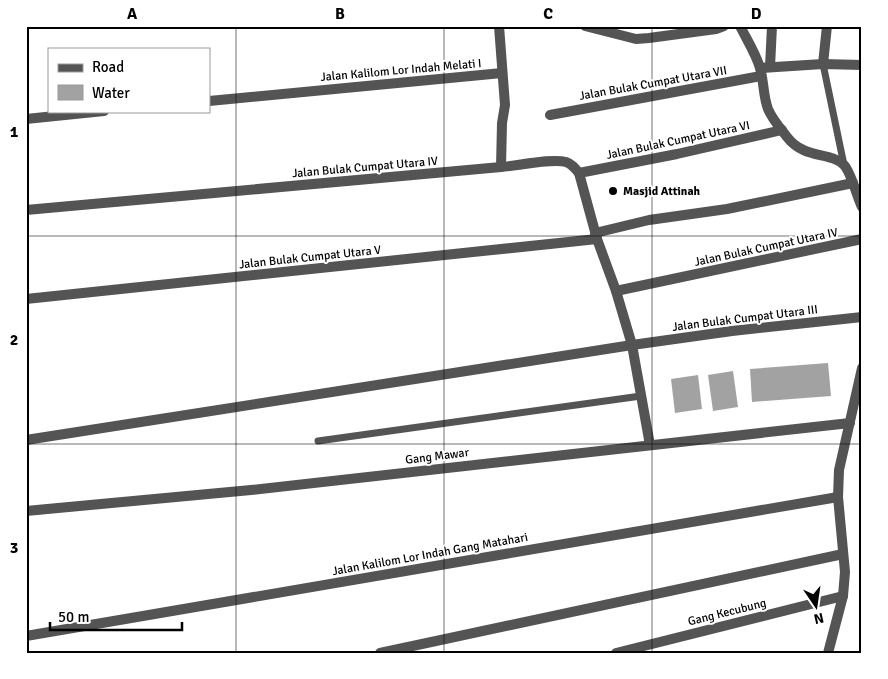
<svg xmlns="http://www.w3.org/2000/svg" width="888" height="679" font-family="Signika,sans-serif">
<rect width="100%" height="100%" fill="#fff"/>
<g fill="#a2a2a2">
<polygon points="828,363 831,396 752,402 750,369"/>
<polygon points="733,371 738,407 713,411 708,375"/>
<polygon points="698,375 702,409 675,413 671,379"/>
</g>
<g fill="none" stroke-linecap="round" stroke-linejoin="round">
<g stroke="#545454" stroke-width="7">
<polyline points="823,64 844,165"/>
<polyline points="318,441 641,396"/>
</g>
<g stroke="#545454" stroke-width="10">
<polyline points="499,26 505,105 502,123 501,167"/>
<polyline points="585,26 636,39 649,38 716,29 724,26"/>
<path d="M 740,26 C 747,40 756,54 760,68 C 764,81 763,96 768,109 C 772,119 781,129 787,137 C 805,160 830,151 844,165 C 851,172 857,197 862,207"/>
<polyline points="823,64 827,26"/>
<polyline points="770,67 772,26"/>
<polyline points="760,68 823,64 862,65"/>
<polyline points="209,101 502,73"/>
<polyline points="550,115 761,76"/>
<polyline points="26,119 104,111"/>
<polyline points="579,173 677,154 782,130"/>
<path d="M 26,210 L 501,167 C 517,166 552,158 566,162 C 572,164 575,168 579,173 L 597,239 L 616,291 L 632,345 L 650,445"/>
<polyline points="595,233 649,220 727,209 853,183"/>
<polyline points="616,291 862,239"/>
<polyline points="26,299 597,239"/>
<polyline points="26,440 632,345 732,331 862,317"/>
<polyline points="26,511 251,490 850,423"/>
<polyline points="26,636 838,497"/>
<polyline points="380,653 843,554"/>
<polyline points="616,653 843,596"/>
<polyline points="828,653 843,596 845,572 838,497 839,470 862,368"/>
</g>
</g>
<path fill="none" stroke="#000" stroke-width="1" stroke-opacity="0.55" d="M 236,26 L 236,653M 444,26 L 444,653M 652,26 L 652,653M 26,236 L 862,236M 26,444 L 862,444"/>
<circle fill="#000" stroke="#fff" stroke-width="2" cx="613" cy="191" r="5"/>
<g text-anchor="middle" stroke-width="4" stroke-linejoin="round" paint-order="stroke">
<g font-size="12" fill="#000" stroke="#fff">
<text transform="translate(401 70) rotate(-5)" y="4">Jalan Kalilom Lor Indah Melati I</text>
<text transform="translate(653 83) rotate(-10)" y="4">Jalan Bulak Cumpat Utara VII</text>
<text transform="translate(678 140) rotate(-12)" y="4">Jalan Bulak Cumpat Utara VI</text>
<text transform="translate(365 167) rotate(-5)" y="4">Jalan Bulak Cumpat Utara IV</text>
<text transform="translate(766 247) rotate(-12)" y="4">Jalan Bulak Cumpat Utara IV</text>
<text transform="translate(310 257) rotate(-6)" y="4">Jalan Bulak Cumpat Utara V</text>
<text transform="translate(745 318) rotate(-7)" y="4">Jalan Bulak Cumpat Utara III</text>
<text transform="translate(437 456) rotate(-7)" y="4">Gang Mawar</text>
<text transform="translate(430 554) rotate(-10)" y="4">Jalan Kalilom Lor Indah Gang Matahari</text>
<text transform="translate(727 612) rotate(-14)" y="4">Gang Kecubung</text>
</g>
<g font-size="12" font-weight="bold" fill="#000" stroke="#fff" text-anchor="start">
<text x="623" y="195">Masjid Attinah</text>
</g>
</g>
<rect width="888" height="679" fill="none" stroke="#ffffff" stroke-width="55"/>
<rect x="48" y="48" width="162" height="65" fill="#ffffff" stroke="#999999"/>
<rect x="58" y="64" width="25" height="8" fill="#545454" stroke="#999999"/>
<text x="92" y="72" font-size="15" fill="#000000">Road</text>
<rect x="58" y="85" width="25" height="15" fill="#a2a2a2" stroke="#999999"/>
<text x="92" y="98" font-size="15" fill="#000000">Water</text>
<g transform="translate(816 606) rotate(167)" stroke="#ffffff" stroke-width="4" paint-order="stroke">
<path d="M0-4L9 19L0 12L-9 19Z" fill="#000000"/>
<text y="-8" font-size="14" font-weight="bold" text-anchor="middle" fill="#000000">N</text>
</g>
<path d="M50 622v8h132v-8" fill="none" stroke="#000000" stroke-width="2.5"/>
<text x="58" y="622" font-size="15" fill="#000000" stroke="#ffffff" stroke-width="4" paint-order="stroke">50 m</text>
<rect x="28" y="28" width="832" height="624" fill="none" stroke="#000" stroke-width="2"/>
<g font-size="16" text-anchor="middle" font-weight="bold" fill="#000">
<text x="132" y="19">A</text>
<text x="340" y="19">B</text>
<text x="548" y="19">C</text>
<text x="756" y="19">D</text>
<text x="14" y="137">1</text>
<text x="14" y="345">2</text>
<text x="14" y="553">3</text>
</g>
</svg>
